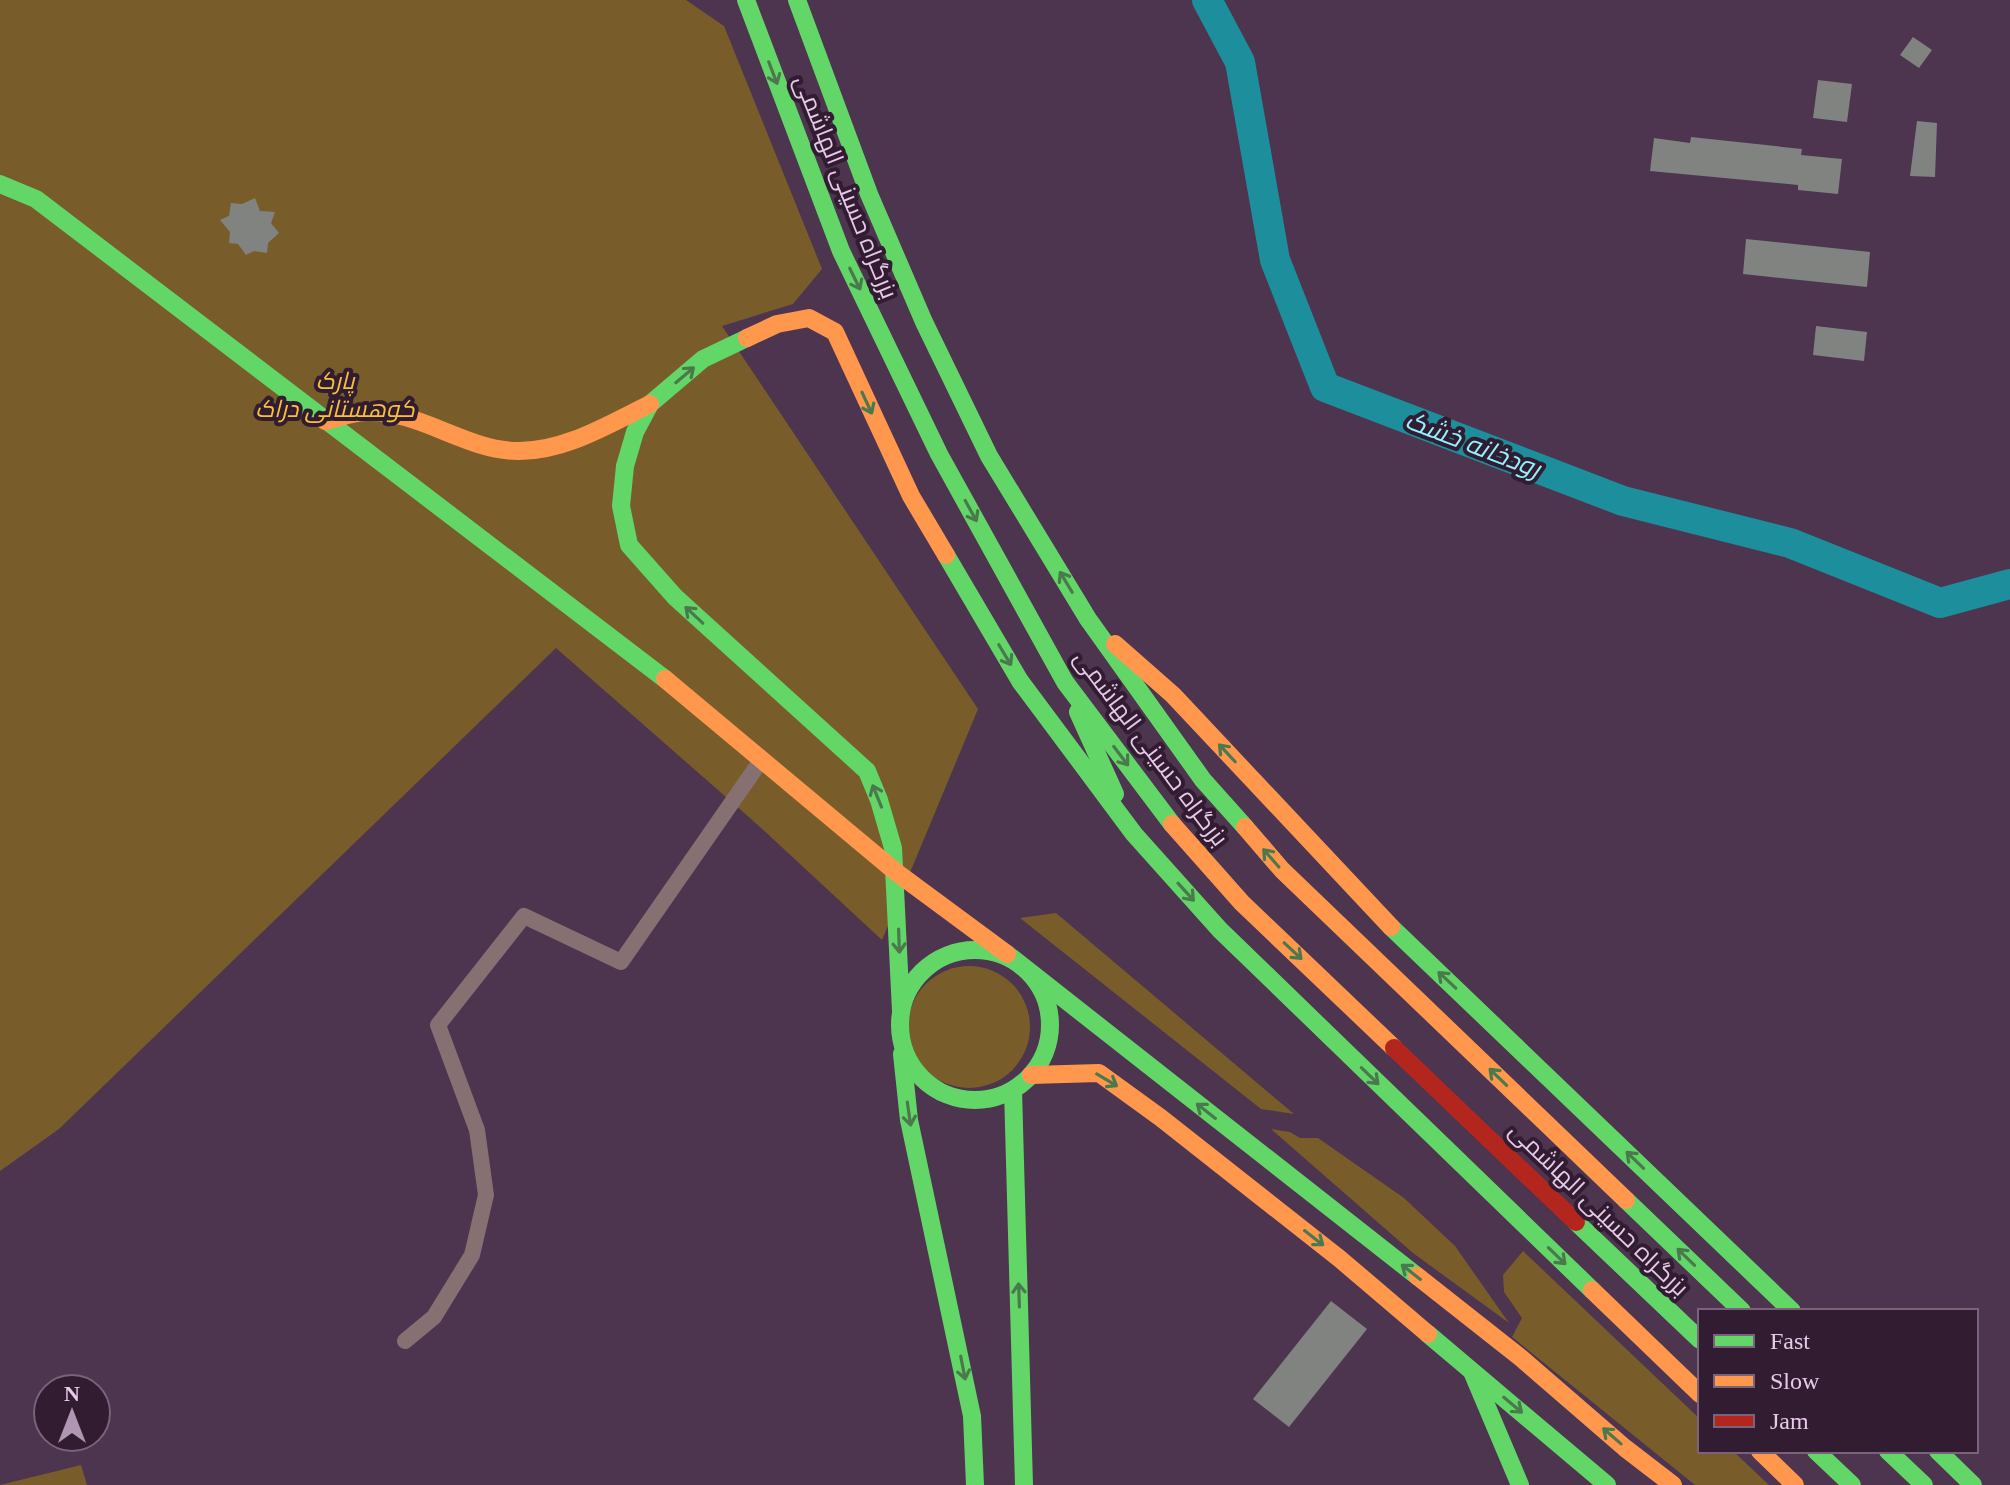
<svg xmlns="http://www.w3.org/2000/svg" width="2010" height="1485" font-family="'Times New Roman',Cairo,serif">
<rect width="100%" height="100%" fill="#4d344f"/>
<g fill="#785d2a">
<polygon points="0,0 686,0 724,26 822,269 793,304 722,326 978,709 882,940 759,826 556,648 59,1129 0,1171"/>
<polygon points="1056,913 1294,1114 1261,1109 1020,918"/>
<circle cx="969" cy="1027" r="61"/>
<polygon points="1271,1129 1290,1132 1300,1138 1318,1138 1404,1198 1455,1246 1509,1323 1413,1253"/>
<polygon points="1523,1251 1700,1419 1700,1451 1733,1451 1769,1485 1695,1485 1512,1337 1522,1318 1504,1292 1503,1275"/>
<polygon points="81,1465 87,1485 0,1485"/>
</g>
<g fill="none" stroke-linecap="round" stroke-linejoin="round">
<polyline stroke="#1d8e9b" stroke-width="30" points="1207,0 1240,62 1275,260 1325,387 1623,501 1790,543 1940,603 2010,584"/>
</g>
<g fill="#808380">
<polygon points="1913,37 1932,50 1919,68 1900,55"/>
<polygon points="1818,80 1852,84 1847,122 1813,118"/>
<polygon points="1917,121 1937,123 1935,177 1910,176"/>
<polygon points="1691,137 1802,149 1801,155 1842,159 1838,194 1798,190 1798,185 1650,171 1654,138 1690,143"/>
<polygon points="255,198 260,211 275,212 271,223 279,233 268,243 267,253 254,251 246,255 238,244 229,243 230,232 220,220 229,216 231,203 242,204"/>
<polygon points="1746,239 1870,252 1867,287 1743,274"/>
<polygon points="1816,326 1867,332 1864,361 1813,355"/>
<polygon points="1331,1301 1367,1329 1289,1427 1253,1399"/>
</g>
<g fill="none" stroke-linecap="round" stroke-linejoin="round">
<polyline stroke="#877072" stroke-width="16" points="405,1341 434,1317 472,1255 486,1195 477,1130 438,1025 524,916 621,962 762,759"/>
<g stroke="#63d668" stroke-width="18">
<polyline points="746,0 841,251 939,454 1065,682 1172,824"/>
<polyline points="797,0 869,194 924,322 989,456 1088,619 1203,780 1245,827"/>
<polyline points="0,184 36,199 665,679"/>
<polyline points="747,338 703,359 650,404 635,432 625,466 621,506 629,545 675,597 867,771 879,800 893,848 901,1011"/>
<polyline points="946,555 1020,681 1134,834 1220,930 1592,1290"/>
<polyline points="1078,712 1115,794"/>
<polyline points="1391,927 1792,1311"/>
<circle cx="975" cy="1025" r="75"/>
<polyline points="1007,954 1417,1276"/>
<polyline points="902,1054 909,1120 972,1416 975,1485"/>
<polyline points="1013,1090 1024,1485"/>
<polyline points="1626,1200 1742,1311"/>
<polyline points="1576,1222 1700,1340"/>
<polyline points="1428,1334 1607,1485"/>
<polyline points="1473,1374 1520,1485"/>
<polyline points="1816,1451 1852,1485"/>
<polyline points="1888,1451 1924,1485"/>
<polyline points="1938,1451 1973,1485"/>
</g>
<g stroke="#ff974d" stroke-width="18">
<polyline points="747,338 777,324 809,318 835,332 911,496 946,555"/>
<path d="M 325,421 C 339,418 353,412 367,412 C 420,410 464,450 517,451 C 564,452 609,424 650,404"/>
<polyline points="1115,644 1173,695 1391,927"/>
<polyline points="665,679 896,872 1007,954"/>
<polyline points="1172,824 1242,903 1394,1048"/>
<polyline points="1245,827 1282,870 1626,1200"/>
<polyline points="1031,1075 1099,1073 1161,1118 1340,1259 1428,1334"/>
<polyline points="1417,1276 1521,1358 1625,1448 1673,1485"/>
<polyline points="1592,1290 1700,1394"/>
<polyline points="1760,1451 1795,1485"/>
</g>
<polyline stroke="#b3261e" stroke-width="18" points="1394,1048 1576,1222"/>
</g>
<defs><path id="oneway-shaft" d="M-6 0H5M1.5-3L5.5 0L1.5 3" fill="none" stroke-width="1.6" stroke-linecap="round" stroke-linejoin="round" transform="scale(2)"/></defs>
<g stroke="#4a794d">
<use href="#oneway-shaft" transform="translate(773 73) rotate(69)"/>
<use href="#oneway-shaft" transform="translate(855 279) rotate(64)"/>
<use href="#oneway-shaft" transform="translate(685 375) rotate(-40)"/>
<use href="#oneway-shaft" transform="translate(867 403) rotate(65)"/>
<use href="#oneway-shaft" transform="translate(971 511) rotate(61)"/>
<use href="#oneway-shaft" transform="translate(1066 582) rotate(-121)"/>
<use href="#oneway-shaft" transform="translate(694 615) rotate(-137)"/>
<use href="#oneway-shaft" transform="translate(1005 655) rotate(59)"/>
<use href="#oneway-shaft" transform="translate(1227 753) rotate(-133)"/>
<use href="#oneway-shaft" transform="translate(1121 756) rotate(53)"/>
<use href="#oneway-shaft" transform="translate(877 796) rotate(-112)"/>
<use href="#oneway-shaft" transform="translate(1271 858) rotate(-131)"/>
<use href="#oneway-shaft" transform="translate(1186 892) rotate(48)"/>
<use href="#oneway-shaft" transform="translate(899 941) rotate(88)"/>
<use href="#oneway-shaft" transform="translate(1293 951) rotate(43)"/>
<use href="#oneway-shaft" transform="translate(1447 980) rotate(-137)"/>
<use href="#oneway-shaft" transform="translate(1370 1076) rotate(44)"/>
<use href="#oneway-shaft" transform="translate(1498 1077) rotate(-136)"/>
<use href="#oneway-shaft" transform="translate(1107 1080) rotate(31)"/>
<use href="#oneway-shaft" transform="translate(1206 1111) rotate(-142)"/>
<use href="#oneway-shaft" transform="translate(909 1114) rotate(82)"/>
<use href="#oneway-shaft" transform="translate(1635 1160) rotate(-136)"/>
<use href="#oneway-shaft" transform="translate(1314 1238) rotate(38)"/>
<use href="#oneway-shaft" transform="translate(1557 1256) rotate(44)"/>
<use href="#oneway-shaft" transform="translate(1686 1257) rotate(-136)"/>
<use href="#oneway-shaft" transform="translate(1411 1272) rotate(-142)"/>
<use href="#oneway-shaft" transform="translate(1019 1295) rotate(-92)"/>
<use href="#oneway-shaft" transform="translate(963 1368) rotate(79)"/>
<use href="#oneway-shaft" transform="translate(1513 1405) rotate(40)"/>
<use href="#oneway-shaft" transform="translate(1612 1436) rotate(-139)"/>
</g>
<g text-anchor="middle" stroke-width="8" stroke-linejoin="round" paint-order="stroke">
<g font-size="24" fill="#e6cae7" stroke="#311c32">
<text transform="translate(846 187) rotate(68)" y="8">بزرگراه حسینی الهاشمی</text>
<text transform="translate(1151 748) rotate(53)" y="8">بزرگراه حسینی الهاشمی</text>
<text transform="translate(1599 1209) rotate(44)" y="8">بزرگراه حسینی الهاشمی</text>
</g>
<g font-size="24" font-style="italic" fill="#f9c138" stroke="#311c32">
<text x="335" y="389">پارک<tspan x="335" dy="28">کوهستانی دراک</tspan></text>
</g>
<g font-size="26" font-style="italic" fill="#91f3fe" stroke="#311c32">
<text transform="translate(1473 444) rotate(21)" y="9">رودخانه خشک</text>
</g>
</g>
<rect x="1698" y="1309" width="280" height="144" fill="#311c32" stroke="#79627a" stroke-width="2"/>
<rect x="1714" y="1335" width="40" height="12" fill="#63d668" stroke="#79627a" stroke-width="2"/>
<text x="1770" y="1349" font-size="24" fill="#e6cae7">Fast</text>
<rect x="1714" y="1375" width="40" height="12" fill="#ff974d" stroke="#79627a" stroke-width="2"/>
<text x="1770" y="1389" font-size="24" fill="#e6cae7">Slow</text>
<rect x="1714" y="1415" width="40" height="12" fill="#b3261e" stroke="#79627a" stroke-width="2"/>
<text x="1770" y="1429" font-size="24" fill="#e6cae7">Jam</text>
<g transform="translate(72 1413)"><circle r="38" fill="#311c32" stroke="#79627a" stroke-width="2"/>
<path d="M0-6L14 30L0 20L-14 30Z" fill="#b096b2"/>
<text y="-12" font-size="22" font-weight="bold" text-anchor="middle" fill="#e6cae7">N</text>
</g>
</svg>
